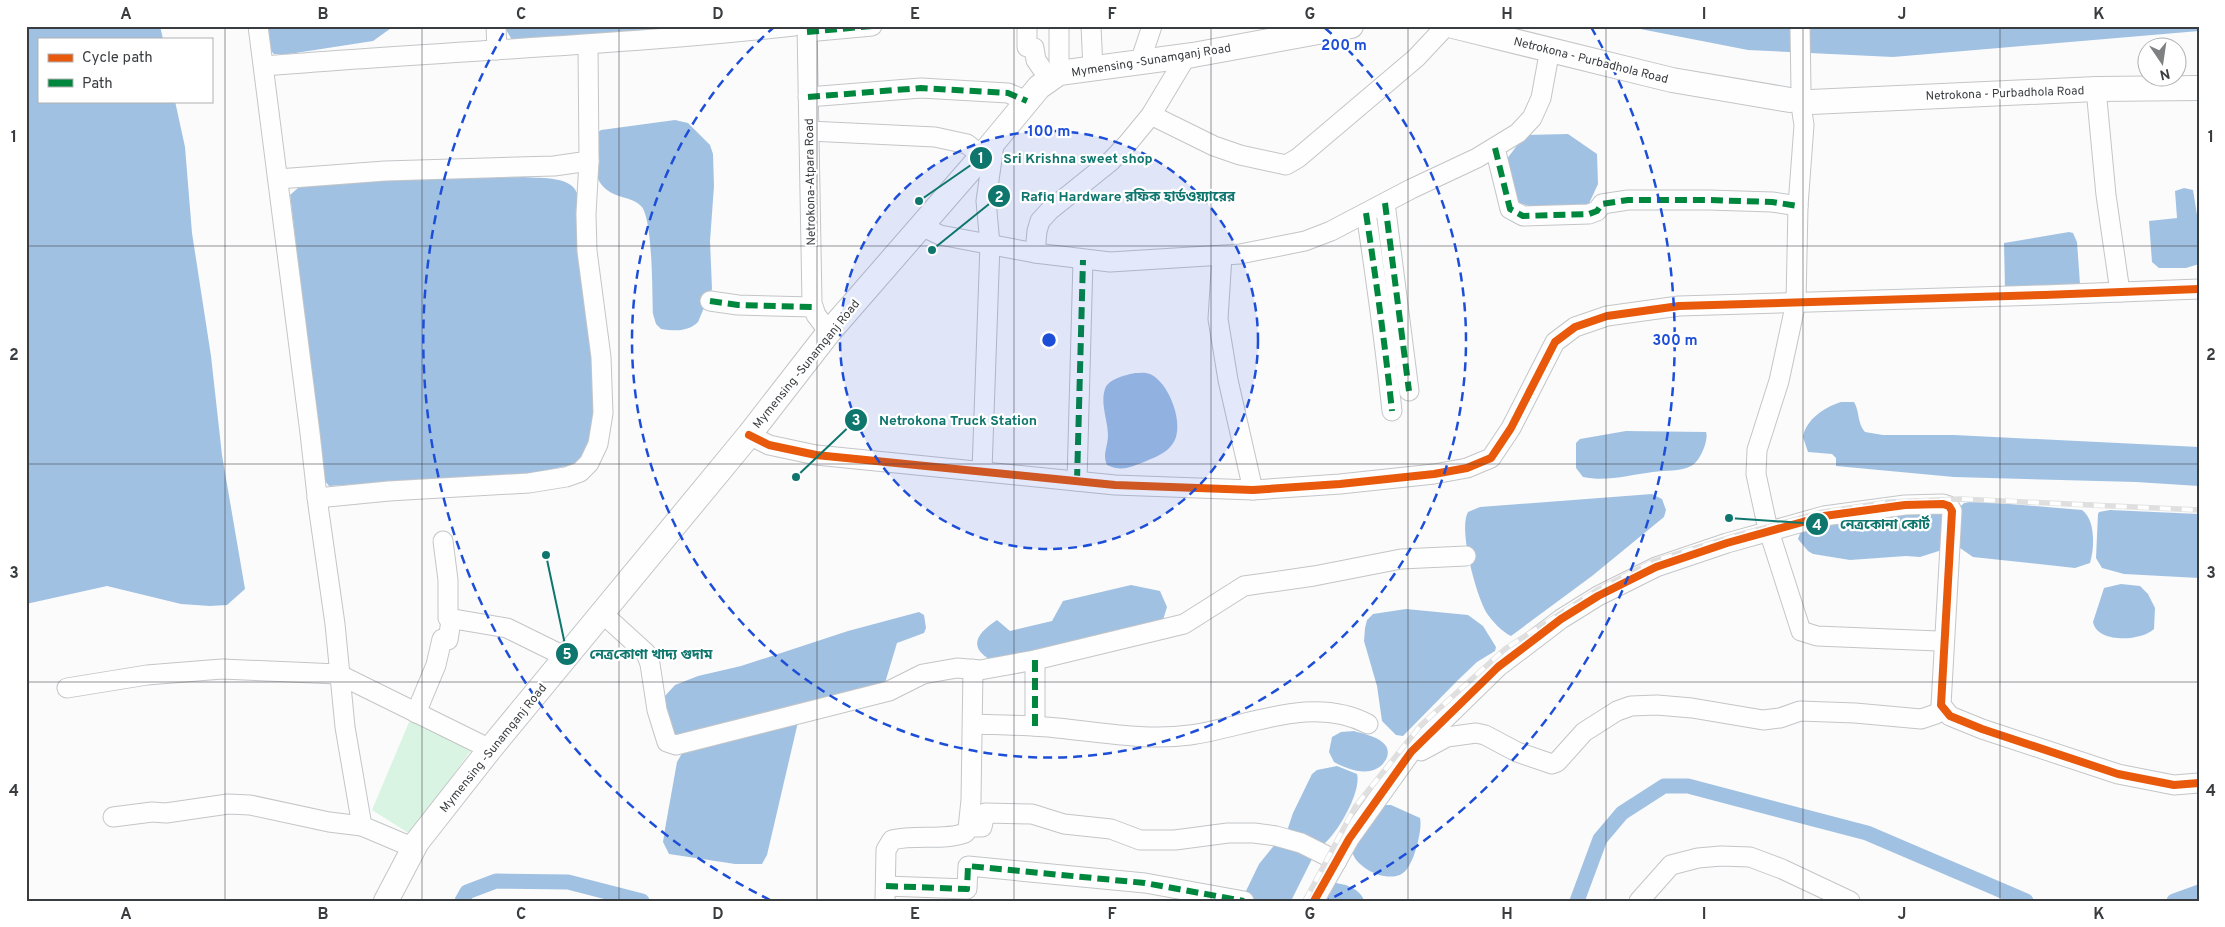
<svg xmlns="http://www.w3.org/2000/svg" width="2225" height="927" font-family="Overpass,'Noto Sans Bengali',sans-serif">
<rect width="100%" height="100%" fill="#fbfbfc"/>
<polygon fill="#d9f4e3" points="410,720 472,749 410,834 372,810"/>
<g fill="#a1c1e2">
<polygon points="28,26 160,26 163,39 39,39 39,101 175,101 185,147 192,233 211,356 222,455 245,589 227,605 210,606 181,604 107,586 26,604 26,29"/>
<polygon points="265,26 394,26 373,41 289,54 274,54 270,50"/>
<polygon points="504,26 706,26 513,42"/>
<polygon points="1625,26 2199,26 2199,31 1893,57 1748,50"/>
<path d="M 675,120 L 688,123 L 710,145 L 713,154 L 714,186 L 710,241 L 712,289 L 698,322 C 688,332 674,331 661,329 L 656,324 L 653,314 C 652,292 653,223 642,207 C 637,201 629,199 622,197 C 588,187 596,163 595,134 L 601,130 Z"/>
<polygon points="1568,134 1597,154 1598,184 1587,208 1555,214 1513,201 1503,164 1525,135"/>
<path d="M 524,177 C 542,179 573,175 578,196 L 592,356 L 594,407 L 594,425 L 585,457 L 571,465 L 534,473 L 329,486 L 325,481 L 290,195 L 298,188 L 310,185 L 400,178 Z"/>
<polygon points="2184,188 2193,190 2194,196 2199,227 2199,264 2186,268 2159,268 2152,262 2149,221 2177,218 2175,191"/>
<polygon points="2069,232 2073,233 2077,242 2080,284 2005,288 2004,243"/>
<path d="M 1135,373 C 1139,373 1145,372 1150,374 C 1168,382 1182,418 1176,437 C 1171,452 1156,457 1144,462 C 1130,467 1122,472 1107,465 C 1102,454 1108,447 1108,435 C 1108,421 1100,403 1105,389 C 1108,379 1126,375 1135,373 Z"/>
<path d="M 1841,402 L 1854,402 C 1860,412 1857,423 1865,432 L 1883,435 L 1954,435 L 2199,447 L 2199,486 L 2136,482 L 1954,477 L 1836,466 L 1836,458 L 1832,454 L 1808,452 L 1803,437 C 1806,419 1825,407 1841,402 Z"/>
<path d="M 1626,431 L 1706,432 C 1709,440 1700,462 1691,466 C 1679,472 1666,470 1653,472 C 1629,475 1607,482 1583,477 L 1576,468 L 1576,443 L 1580,439 Z"/>
<path d="M 1652,494 L 1662,499 L 1666,510 L 1664,517 L 1592,576 L 1511,636 C 1502,632 1492,621 1486,612 C 1476,595 1458,529 1468,512 L 1480,507 Z"/>
<path d="M 1975,501 L 2082,510 C 2095,519 2095,547 2090,563 L 2075,568 L 1973,557 L 1960,548 L 1961,506 L 1964,503 Z"/>
<polygon points="1941,509 1944,516 1942,550 1920,557 1906,556 1850,560 1813,554 1808,551 1798,539 1802,528"/>
<polygon points="2110,510 2199,514 2199,578 2124,574 2102,568 2096,558 2098,514 2099,512"/>
<path d="M 2121,584 L 2140,586 L 2148,594 L 2155,608 L 2154,629 C 2142,641 2097,644 2093,622 L 2104,588 Z"/>
<path d="M 1131,585 L 1160,591 L 1167,607 L 1163,620 L 1106,638 L 991,660 C 966,646 979,632 997,620 L 1010,631 L 1052,621 L 1063,601 Z"/>
<polygon points="1406,609 1468,615 1483,626 1496,647 1495,651 1477,662 1458,680 1403,736 1396,735 1382,721 1377,686 1364,641 1365,628 1367,620 1373,614"/>
<polygon points="919,612 924,615 926,628 924,633 897,643 885,683 677,738 667,727 664,697 675,685 698,676 741,666 848,631"/>
<polygon points="798,722 767,855 762,864 735,864 669,854 663,842 665,829 677,762 685,748"/>
<path d="M 1354,731 C 1364,734 1380,737 1386,746 C 1389,751 1388,757 1385,761 C 1373,779 1349,770 1334,762 L 1329,752 L 1332,737 L 1341,732 Z"/>
<path d="M 1337,766 L 1357,774 C 1362,791 1336,837 1321,846 L 1290,832 L 1288,828 L 1293,813 L 1312,774 L 1317,770 Z"/>
<path d="M 1383,805 L 1391,805 L 1420,818 C 1423,830 1413,867 1403,873 C 1388,884 1355,868 1352,851 Z"/>
<polygon points="1276,843 1310,853 1312,859 1291,901 1254,901 1246,891 1259,864"/>
<path d="M 1333,883 C 1344,883 1361,889 1364,901 L 1317,901 Z"/>
</g>
<g fill="none" stroke-linecap="round" stroke-linejoin="round">
<g stroke="#a1c1e2" stroke-width="15">
<polyline points="462,901 467,892 496,881 568,882 642,901"/>
<polyline points="1577,901 1600,839 1622,813 1664,786 1688,786 1867,833 2026,901"/>
<polyline points="2174,901 2199,892"/>
</g>
<g stroke="#c3c5c7" stroke-width="21">
<g id="minor">
<polyline points="258,26 310,433 318,505 335,624 345,727 362,826 414,848"/>
<polyline points="496,26 497,50"/>
<polyline points="807,26 812,303 816,315 829,332"/>
<polyline points="1027,26 1027,47 1034,48 1036,60 1049,79"/>
<polyline points="1059,26 1059,73"/>
<polyline points="1091,26 1093,69"/>
<polyline points="1800,26 1801,91"/>
<polyline points="807,32 872,26"/>
<polyline points="1140,62 1152,26"/>
<path d="M 264,66 C 440,51 617,46 794,26"/>
<polyline points="2096,89 2106,195 2120,292"/>
<polyline points="808,97 921,88 1008,93 1027,101"/>
<polyline points="1802,112 1804,125 1798,206 1796,302 1779,381 1757,450 1756,474 1767,525 1801,631 1817,636 1938,641"/>
<polyline points="1151,115 1214,146 1240,155 1286,165 1298,158 1416,58 1446,26"/>
<polyline points="809,131 935,137 967,144 982,156"/>
<polyline points="1495,148 1510,209 1523,216 1589,214 1597,211 1602,204 1628,200 1709,200 1772,202 1798,206"/>
<polyline points="278,179 385,171 554,166 589,161"/>
<polyline points="1385,203 1409,391"/>
<path d="M 1366,213 C 1376,279 1385,345 1392,411"/>
<polyline points="921,226 940,235 1035,253 1110,262 1240,254 1305,241 1331,231 1411,189 1477,158 1518,133 1532,118 1541,98 1550,49"/>
<polyline points="1035,253 1037,231 1040,221 1050,210 1111,161 1128,143 1151,115 1187,55"/>
<polyline points="1222,256 1218,319 1228,380 1253,490"/>
<polyline points="710,301 738,305 813,307"/>
<polyline points="749,435 769,445 816,455 1115,485 1253,490 1340,484 1434,474 1467,468 1491,458 1511,428 1555,342 1575,327 1607,316 1679,306 2044,295 2199,289"/>
<polyline points="982,471 990,244 986,201 994,145 996,141"/>
<polyline points="1077,481 1083,260"/>
<polyline points="317,498 389,491 529,483 566,477 580,472 589,463 598,444 603,413 601,357 587,251 586,214 589,161 588,45"/>
<polyline points="602,613 646,653 650,664 657,710 667,742 676,745 889,691 923,674 957,668 980,670 1035,660 1184,624 1244,586 1314,576 1401,559 1466,556"/>
<polyline points="448,618 507,628 566,657"/>
<polyline points="67,688 147,675 222,669 338,674 490,749"/>
<polyline points="416,713 436,665 442,639 448,640 451,621 448,614 448,580 443,541"/>
<path d="M 973,724 C 1001,725 1029,725 1057,728 C 1101,732 1145,741 1190,735 C 1248,727 1312,694 1368,724"/>
<polyline points="1035,726 1035,660"/>
<polyline points="1421,751 1447,737 1476,733 1485,735 1517,752 1552,764 1557,762 1584,732 1617,711 1631,706 1657,705 1692,708 1763,720 1780,718 1800,711 1855,713 1921,719 1936,714 1942,708"/>
<polyline points="113,817 152,812 166,813 228,804 250,805 329,822 362,826"/>
<polyline points="968,827 982,827 985,813 1032,814 1064,824 1111,829 1140,840 1175,840 1228,833 1254,833 1276,836 1301,843 1337,861"/>
<polyline points="886,886 967,889 968,866 1145,883 1244,901"/>
<path d="M 885,901 L 886,850 L 892,840 C 915,834 945,841 965,833 L 968,829 L 971,800 L 973,669"/>
<polyline points="1314,901 1349,839 1411,752 1498,667 1561,619 1598,596 1656,567 1727,543 1824,516 1905,505 1943,504 1949,506 1952,511 1941,705 1950,716 1982,729 2118,774 2174,785 2199,783"/>
<polyline points="1639,901 1671,865 1698,858 1721,856 1750,857 1782,869 1850,901"/>
</g>
</g>
<g stroke="#c3c5c7" stroke-width="26">
<g id="major">
<polyline points="1453,26 1672,80 1790,100"/>
<polyline points="1811,102 2096,89 2199,88"/>
<polyline points="386,901 417,842 490,749 749,435 829,332 982,156 1039,87 1059,73 1193,55 1351,26"/>
</g>
</g>
<use href="#minor" stroke="#fefeff" stroke-width="19"/>
<use href="#major" stroke="#fefeff" stroke-width="24"/>
<g stroke="#dfdfdf" stroke-width="5.5">
<polyline id="rail" points="1305,901 1355,807 1421,725 1505,649 1597,590 1654,561 1738,535 1823,512 1889,502 1960,499 2199,510"/>
</g>
<use href="#rail" stroke="#fff" stroke-width="4" stroke-dasharray="11" stroke-linecap="butt"/>
<g stroke="#00873e" stroke-width="6" stroke-dasharray="12 6" stroke-linecap="butt">
<polyline points="807,32 872,26"/>
<polyline points="808,97 921,88 1008,93 1027,101"/>
<polyline points="1495,148 1510,209 1523,216 1589,214 1597,211 1602,204 1628,200 1709,200 1772,202 1798,206"/>
<polyline points="1385,203 1409,391"/>
<path d="M 1366,213 C 1376,279 1385,345 1392,411"/>
<polyline points="710,301 738,305 813,307"/>
<polyline points="1077,481 1083,260"/>
<polyline points="1035,726 1035,660"/>
<polyline points="886,886 967,889 968,866 1145,883 1244,901"/>
</g>
<g stroke="#fff" stroke-width="11">
<g id="cycleway">
<polyline points="749,435 769,445 816,455 1115,485 1253,490 1340,484 1434,474 1467,468 1491,458 1511,428 1555,342 1575,327 1607,316 1679,306 2044,295 2199,289"/>
<polyline points="1314,901 1349,839 1411,752 1498,667 1561,619 1598,596 1656,567 1727,543 1824,516 1905,505 1943,504 1949,506 1952,511 1941,705 1950,716 1982,729 2118,774 2174,785 2199,783"/>
</g>
</g>
<use href="#cycleway" stroke="#e8590c" stroke-width="8"/>
</g>
<path fill="none" stroke="#3a3d40" stroke-width="1" stroke-opacity="0.55" d="M 225,26 L 225,901M 422,26 L 422,901M 619,26 L 619,901M 817,26 L 817,901M 1014,26 L 1014,901M 1211,26 L 1211,901M 1408,26 L 1408,901M 1606,26 L 1606,901M 1803,26 L 1803,901M 2000,26 L 2000,901M 26,246 L 2199,246M 26,464 L 2199,464M 26,682 L 2199,682"/>
<circle cx="1049" cy="340" r="209" fill="#1d4ed8" fill-opacity=".12"/>
<g fill="none" stroke="#1d4ed8" stroke-width="2.5" stroke-dasharray="9 6">
<circle cx="1049" cy="340" r="209"/>
<path d="M1325 28A417 417 0 1 1 773 28"/>
<path d="M770 900A626 626 0 0 1 507 27M1591 27A626 626 0 0 1 1328 900"/>
</g>
<g text-anchor="middle" stroke-width="4.5" stroke-linejoin="round" paint-order="stroke">
<g font-size="12" fill="#3a3d40" stroke="#fff">
<text transform="translate(1151 60) rotate(-9)" y="4">Mymensing -Sunamganj Road</text>
<text transform="translate(1591 60) rotate(14)" y="4">Netrokona - Purbadhola Road</text>
<text transform="translate(2005 93) rotate(-2)" y="4">Netrokona - Purbadhola Road</text>
<text transform="translate(810 182) rotate(-91)" y="4">Netrokona-Atpara Road</text>
<text transform="translate(806 364) rotate(-51)" y="4">Mymensing -Sunamganj Road</text>
<text transform="translate(493 748) rotate(-51)" y="4">Mymensing -Sunamganj Road</text>
</g>
</g>
<circle cx="1049" cy="340" r="8" fill="#1d4ed8" stroke="#fff" stroke-width="2.5"/>
<g font-size="15" text-anchor="middle" font-weight="bold" fill="#1d4ed8" stroke="#fff" stroke-width="4.5" stroke-linejoin="round" paint-order="stroke">
<text x="1344" y="50">200 m</text>
<text x="1049" y="136">100 m</text>
<text x="1675" y="345">300 m</text>
</g>
<path fill="none" stroke="#0f766e" stroke-width="2" d="M919 201L981 158M932 250L999 196M796 477L856 420M1729 518L1817 524M546 555L567 654"/>
<g fill="#0f766e" stroke="#fff" stroke-width="2">
<circle cx="919" cy="201" r="5"/>
<circle cx="932" cy="250" r="5"/>
<circle cx="796" cy="477" r="5"/>
<circle cx="1729" cy="518" r="5"/>
<circle cx="546" cy="555" r="5"/>
<circle cx="981" cy="158" r="12"/>
<circle cx="999" cy="196" r="12"/>
<circle cx="856" cy="420" r="12"/>
<circle cx="1817" cy="524" r="12"/>
<circle cx="567" cy="654" r="12"/>
</g>
<g font-size="15" text-anchor="middle" font-weight="bold" fill="#fff">
<text x="981" y="163">1</text>
<text x="999" y="202">2</text>
<text x="856" y="425">3</text>
<text x="1817" y="530">4</text>
<text x="567" y="659">5</text>
</g>
<g font-size="14" text-anchor="middle" font-weight="bold" fill="#0f766e" stroke="#fff" stroke-width="4.5" stroke-linejoin="round" paint-order="stroke">
<text x="1078" y="163">Sri Krishna sweet shop</text>
<text x="1128" y="201">Rafiq Hardware রফিক হার্ডওয়্যারের</text>
<text x="958" y="425">Netrokona Truck Station</text>
<text x="1885" y="529">নেত্রকোনা কোর্ট</text>
<text x="651" y="659">‌নেত্র‌কোণা খাদ্য গুদাম</text>
</g>
<rect width="2225" height="927" fill="none" stroke="#ffffff" stroke-width="55"/>
<rect x="38" y="38" width="175" height="65" fill="#ffffff" stroke="#b0b1b3"/>
<rect x="48" y="54" width="25" height="8" fill="#e8590c" stroke="#b0b1b3"/>
<text x="82" y="62" font-size="15" fill="#3a3d40">Cycle path</text>
<rect x="48" y="79" width="25" height="8" fill="#00873e" stroke="#b0b1b3"/>
<text x="82" y="88" font-size="15" fill="#3a3d40">Path</text>
<g transform="translate(2162 62) rotate(167)"><circle r="24" fill="#ffffff" stroke="#b0b1b3"/>
<path d="M0-4L9 19L0 12L-9 19Z" fill="#7e8082"/>
<text y="-8" font-size="14" font-weight="bold" text-anchor="middle" fill="#3a3d40">N</text>
</g>
<rect x="28" y="28" width="2170" height="872" fill="none" stroke="#3a3d40" stroke-width="2"/>
<g font-size="16" text-anchor="middle" font-weight="bold" fill="#3a3d40">
<text x="126" y="19">A</text>
<text x="323" y="19">B</text>
<text x="521" y="19">C</text>
<text x="718" y="19">D</text>
<text x="915" y="19">E</text>
<text x="1112" y="19">F</text>
<text x="1310" y="19">G</text>
<text x="1507" y="19">H</text>
<text x="1704" y="19">I</text>
<text x="1902" y="19">J</text>
<text x="2099" y="19">K</text>
<text x="14" y="142">1</text>
<text x="2211" y="142">1</text>
<text x="14" y="360">2</text>
<text x="2211" y="360">2</text>
<text x="14" y="578">3</text>
<text x="2211" y="578">3</text>
<text x="14" y="796">4</text>
<text x="2211" y="796">4</text>
<text x="126" y="919">A</text>
<text x="323" y="919">B</text>
<text x="521" y="919">C</text>
<text x="718" y="919">D</text>
<text x="915" y="919">E</text>
<text x="1112" y="919">F</text>
<text x="1310" y="919">G</text>
<text x="1507" y="919">H</text>
<text x="1704" y="919">I</text>
<text x="1902" y="919">J</text>
<text x="2099" y="919">K</text>
</g>
</svg>
